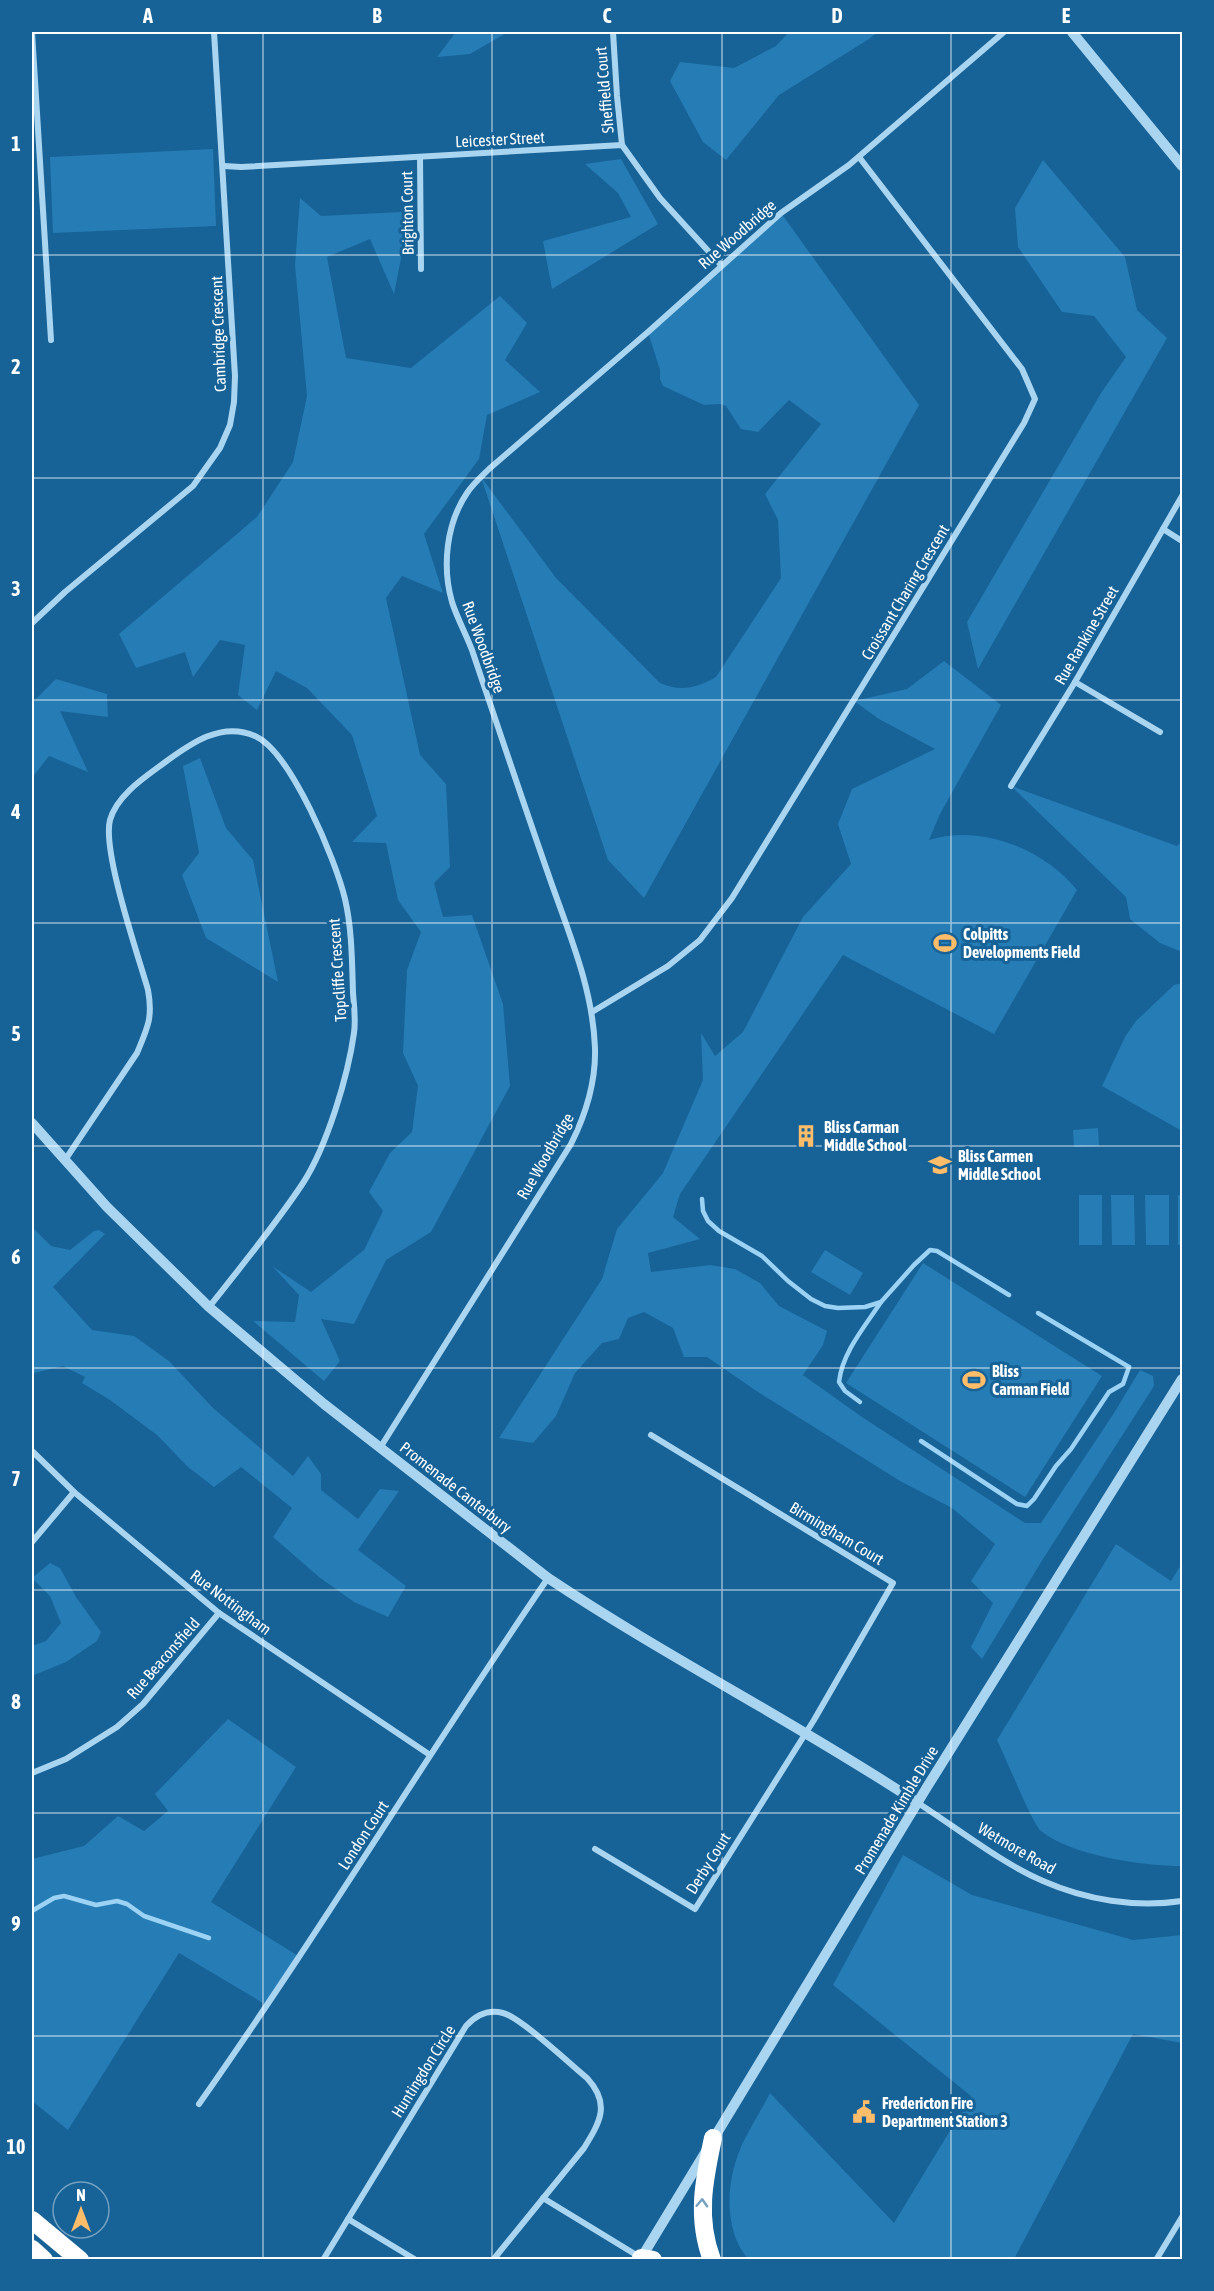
<svg xmlns="http://www.w3.org/2000/svg" width="1214" height="2291" font-family="'Asap Condensed',sans-serif">
<rect width="100%" height="100%" fill="#176297"/>
<g fill="#267cb4">
<polygon points="456,32 508,32 470,54 437,57"/>
<polygon points="789,32 878,32 869,39 779,95 726,160 703,142 670,81 680,62 734,68 776,46"/>
<polygon points="213,149 216,226 53,233 50,157"/>
<polygon points="621,159 658,224 552,289 543,241 631,217 618,193 585,164"/>
<polygon points="1043,160 1125,257 1137,310 1167,338 978,669 967,622 1101,393 1126,357 1094,316 1062,312 1018,247 1015,208"/>
<polygon points="300,198 321,216 402,212 404,243 394,294 370,239 327,257 346,358 411,368 500,296 527,323 505,360 540,392 487,415 479,459 424,534 443,593 402,576 386,598 420,755 446,784 450,867 434,883 443,917 472,915 503,1004 510,1086 431,1232 386,1260 354,1324 321,1319 340,1361 324,1381 253,1321 295,1322 299,1295 272,1266 311,1292 364,1250 383,1211 369,1192 390,1153 412,1132 418,1086 403,1053 407,970 421,932 398,900 386,843 352,842 377,816 352,735 307,688 276,671 257,710 238,695 245,645 220,640 193,677 185,652 136,668 119,634 257,517 293,462 307,396 295,265"/>
<path d="M 781,213 L 919,405 L 644,898 L 608,860 L 481,477 L 556,578 L 660,683 C 681,692 697,688 716,677 L 781,578 L 778,520 L 765,494 L 821,424 L 789,400 L 758,432 L 741,429 L 726,406 L 720,404 L 704,405 L 663,386 L 660,379 L 660,370 L 648,332 Z"/>
<path d="M 944,661 L 1001,705 L 940,814 L 929,840 C 980,824 1043,848 1077,890 L 994,1034 L 843,955 L 680,1194 L 673,1217 L 700,1239 L 648,1253 L 651,1272 L 710,1265 L 735,1269 L 760,1283 L 779,1306 L 827,1331 L 823,1345 L 803,1375 L 862,1417 L 1025,1523 L 1041,1523 L 1114,1413 L 1140,1370 L 1153,1376 L 1154,1386 L 1043,1559 L 982,1659 L 971,1647 L 993,1603 L 971,1581 L 995,1544 L 952,1508 L 900,1481 L 755,1390 L 707,1357 L 684,1357 L 673,1328 L 644,1312 L 628,1318 L 619,1339 L 602,1343 L 575,1373 L 556,1416 L 533,1443 L 499,1438 L 602,1279 L 617,1229 L 663,1173 L 703,1080 L 701,1033 L 715,1056 L 743,1032 L 803,917 L 851,864 L 838,824 L 852,789 L 935,749 L 879,719 L 854,701 L 907,689 Z"/>
<polygon points="56,679 107,694 108,717 60,711 88,772 49,756 32,778 32,703"/>
<polygon points="200,758 226,828 253,860 278,982 206,938 182,875 199,853 183,766"/>
<polygon points="1011,786 1177,846 1182,841 1182,952 1160,943 1130,919 1126,897"/>
<polygon points="1182,983 1182,1131 1102,1086 1125,1037 1136,1021 1174,985"/>
<polygon points="1098,1128 1099,1146 1074,1147 1073,1130"/>
<rect x="1079" y="1195" width="23" height="50"/>
<polygon points="1111,1195 1134,1195 1135,1245 1112,1245"/>
<polygon points="1145,1195 1169,1195 1169,1245 1146,1245"/>
<rect x="1178" y="1195" width="4" height="50"/>
<polygon points="32,1227 51,1246 70,1250 94,1231 99,1230 105,1234 53,1287 92,1330 134,1336 169,1361 213,1408 293,1476 308,1456 321,1474 321,1490 358,1519 380,1489 399,1491 358,1550 406,1586 388,1617 354,1602 319,1577 273,1537 292,1508 241,1467 214,1487 188,1467 157,1435 110,1400 82,1383 85,1377 63,1366 34,1373 32,1356"/>
<polygon points="825,1250 863,1273 850,1295 811,1272"/>
<polygon points="923,1263 1102,1376 1025,1497 846,1383"/>
<path d="M 1116,1544 L 1171,1581 L 1182,1563 L 1182,1866 C 1143,1866 1072,1856 1041,1831 C 1033,1825 1004,1754 997,1740 Z"/>
<polygon points="50,1563 60,1568 76,1597 101,1632 97,1641 66,1662 32,1676 32,1646 46,1641 61,1623 50,1596 32,1578"/>
<polygon points="228,1719 296,1767 211,1902 300,1957 268,2006 179,1953 68,2130 32,2101 32,1859 84,1846 118,1816 144,1831 168,1811 155,1794"/>
<path d="M 903,1855 L 972,1895 L 1133,1940 L 1182,1935 L 1182,2043 L 1133,2034 L 1014,2259 L 748,2259 C 724,2231 726,2185 739,2152 C 747,2132 760,2113 770,2093 L 894,2223 L 971,2096 L 833,1985 Z"/>
</g>
<g fill="none" stroke-linecap="round" stroke-linejoin="round">
<g stroke="#9cd2f4" stroke-width="4.5">
<polyline points="702,1199 703,1211 708,1221 719,1231 762,1256 788,1281 811,1299 825,1306 838,1308 865,1307 881,1302 914,1265 930,1250 937,1251 1009,1295"/>
<polyline points="1038,1313 1129,1367"/>
<path d="M 860,1402 L 845,1391 L 839,1382 C 842,1353 865,1326 881,1302"/>
<polyline points="921,1441 1017,1504 1027,1506 1034,1499 1056,1466 1071,1449 1109,1392 1123,1384 1129,1367"/>
<polyline points="32,1911 54,1898 64,1896 96,1905 117,1901 127,1904 144,1916 209,1938"/>
</g>
<g stroke="#aad5f1" stroke-width="6">
<polyline points="32,32 51,340"/>
<polyline points="613,32 617,96 622,145"/>
<polyline points="420,157 421,269"/>
<polyline points="224,166 241,167 622,145 660,198 721,265"/>
<polyline points="1163,529 1182,541"/>
<polyline points="32,623 65,592 193,486 220,448 230,425 234,402 235,376 214,32"/>
<polyline points="1075,682 1160,732"/>
<polyline points="1011,786 1075,682 1182,496"/>
<polyline points="592,1012 668,966 700,940 732,898 1024,423 1035,399 1022,369 859,157"/>
<path d="M 65,1160 L 137,1053 C 148,1027 153,1017 148,990 C 138,955 102,851 110,820 C 117,795 145,777 164,763 C 190,744 221,721 255,736 C 291,752 336,861 345,899 C 352,929 352,962 353,993 C 354,1006 356,1020 354,1033 C 348,1076 327,1146 303,1183 C 276,1224 240,1268 209,1307"/>
<path d="M 380,1448 L 571,1144 C 586,1114 596,1082 595,1048 C 593,990 570,936 551,882 C 524,805 498,727 472,650 C 466,634 457,618 452,602 C 442,567 446,524 467,493 C 473,484 482,476 489,469 L 648,332 L 781,213 L 849,165 L 1004,32"/>
<polyline points="32,1451 74,1492 219,1613 430,1755"/>
<polyline points="32,1542 74,1492"/>
<polyline points="32,1773 66,1759 117,1727 143,1704 219,1613"/>
<path d="M 918,1803 C 957,1828 1001,1863 1043,1881 C 1086,1900 1136,1908 1182,1901"/>
<polyline points="595,1849 695,1909 814,1720 893,1583 651,1435"/>
<path d="M 199,2104 C 320,1932 429,1752 548,1578"/>
<polyline points="543,2198 638,2256"/>
<polyline points="348,2219 416,2260"/>
<path d="M 323,2260 L 466,2026 C 476,2015 488,2009 503,2013 C 520,2017 570,2064 587,2078 C 611,2104 600,2122 584,2148 L 493,2260"/>
<polyline points="1156,2260 1182,2217"/>
</g>
<g stroke="#aad5f1" stroke-width="10">
<polyline points="1072,32 1182,166"/>
<path d="M 32,1123 L 107,1207 L 209,1307 L 324,1404 L 548,1578 C 668,1658 797,1723 918,1803"/>
<polyline points="640,2260 927,1787 1182,1379"/>
</g>
<g stroke="#fff" stroke-width="18">
<polyline points="32,2220 80,2260"/>
<polyline points="32,2249 44,2260"/>
<polyline points="641,2260 641,2258 653,2260"/>
<path d="M 712,2260 C 696,2218 704,2180 713,2138"/>
</g>
</g>
<defs><path id="oneway-chevron" d="M-2-3.5L2.5 0L-2 3.5" fill="none" stroke-width="1.6" stroke-linecap="round" stroke-linejoin="round" transform="scale(1.5)"/></defs>
<use stroke="#74a1c1" href="#oneway-chevron" transform="translate(702 2203) rotate(-87)"/>
<path fill="none" stroke="#fff" stroke-width="1.5" stroke-opacity="0.55" d="M 263,32 L 263,2260M 492,32 L 492,2260M 722,32 L 722,2260M 951,32 L 951,2260M 32,255 L 1182,255M 32,478 L 1182,478M 32,700 L 1182,700M 32,923 L 1182,923M 32,1146 L 1182,1146M 32,1368 L 1182,1368M 32,1590 L 1182,1590M 32,1813 L 1182,1813M 32,2036 L 1182,2036"/>
<defs>
<g id="stadium-bare" transform="scale(1.8)"><path d="M0-5a6.5 5 0 1 0 0 10a6.5 5 0 1 0 0-10ZM-3.5-1.8h7v3.6h-7Z" fill="#ffbd6a" stroke="#176297" stroke-width="2.5" paint-order="stroke"/></g>
<g id="building-bare" transform="scale(1.8)"><path d="M-4-6H4V6H1V3H-1V6H-4ZM-2.5-4.3h1.7v1.8h-1.7ZM.8-4.3h1.7v1.8H.8ZM-2.5-1h1.7V.8h-1.7ZM.8-1h1.7V.8H.8Z" fill="#ffbd6a" stroke="#176297" stroke-width="2.5" paint-order="stroke"/></g>
<g id="school-bare" transform="scale(1.8)"><path d="M0-5L7-2L0 1L-7-2ZM-4 1L0 2.5L4 1V4Q0 6-4 4Z" fill="#ffbd6a" stroke="#176297" stroke-width="2.5" paint-order="stroke"/></g>
<g id="civic-bare" transform="scale(1.8)"><path d="M-.6-6.5H3V-4.5H.6V-3L4-1V1h2V6H-6V1h2V-1L-.6-3ZM-1.2 2.5V6h2.4V2.5Z" fill="#ffbd6a" stroke="#176297" stroke-width="2.5" paint-order="stroke"/></g>
</defs>
<g fill-rule="evenodd">
<use href="#stadium-bare" x="945" y="943"/>
<use href="#building-bare" x="806" y="1136"/>
<use href="#school-bare" x="940" y="1165"/>
<use href="#stadium-bare" x="974" y="1380"/>
<use href="#civic-bare" x="864" y="2112"/>
</g>
<g text-anchor="middle" stroke-width="6" stroke-linejoin="round" paint-order="stroke">
<g font-size="16" fill="#fff" stroke="#176297">
<text transform="translate(604 90) rotate(-95)" y="6">Sheffield Court</text>
<text transform="translate(500 139) rotate(-3)" y="6">Leicester Street</text>
<text transform="translate(407 213) rotate(-91)" y="6">Brighton Court</text>
<text transform="translate(737 234) rotate(-41)" y="6">Rue Woodbridge</text>
<text transform="translate(218 334) rotate(-92)" y="6">Cambridge Crescent</text>
<text transform="translate(905 592) rotate(-59)" y="6">Croissant Charing Crescent</text>
<text transform="translate(1086 635) rotate(-60)" y="6">Rue Rankine Street</text>
<text transform="translate(484 647) rotate(70)" y="6">Rue Woodbridge</text>
<text transform="translate(337 970) rotate(-94)" y="6">Topcliffe Crescent</text>
<text transform="translate(545 1156) rotate(-60)" y="6">Rue Woodbridge</text>
<text transform="translate(456 1487) rotate(38)" y="6">Promenade Canterbury</text>
<text transform="translate(837 1533) rotate(31)" y="6">Birmingham Court</text>
<text transform="translate(231 1602) rotate(37)" y="6">Rue Nottingham</text>
<text transform="translate(163 1658) rotate(-49)" y="6">Rue Beaconsfield</text>
<text transform="translate(896 1810) rotate(-59)" y="6">Promenade Kimble Drive</text>
<text transform="translate(363 1835) rotate(-57)" y="6">London Court</text>
<text transform="translate(1017 1848) rotate(30)" y="6">Wetmore Road</text>
<text transform="translate(708 1863) rotate(-58)" y="6">Derby Court</text>
<text transform="translate(423 2071) rotate(-58)" y="6">Huntingdon Circle</text>
</g>
<g font-size="16" font-weight="bold" fill="#fff" stroke="#176297" text-anchor="start">
<text x="963" y="940">Colpitts<tspan x="963" dy="18">Developments Field</tspan></text>
<text x="824" y="1133">Bliss Carman<tspan x="824" dy="18">Middle School</tspan></text>
<text x="958" y="1162">Bliss Carmen<tspan x="958" dy="18">Middle School</tspan></text>
<text x="992" y="1377">Bliss<tspan x="992" dy="18">Carman Field</tspan></text>
<text x="882" y="2109">Fredericton Fire<tspan x="882" dy="18">Department Station 3</tspan></text>
</g>
</g>
<rect width="1214" height="2291" fill="none" stroke="#176297" stroke-width="66"/>
<g transform="translate(81 2210)"><circle r="28" fill="#176297" stroke="#74a1c1" stroke-width="1.5"/>
<path d="M0-4.5L10 22L0 15L-10 22Z" fill="#ffbd6a"/>
<text y="-9" font-size="16" font-weight="bold" text-anchor="middle" fill="#ffffff">N</text>
</g>
<rect x="33" y="33" width="1148" height="2225" fill="none" stroke="#fff" stroke-width="2"/>
<g font-size="20" text-anchor="middle" font-weight="bold" fill="#fff">
<text x="148" y="23">A</text>
<text x="377" y="23">B</text>
<text x="607" y="23">C</text>
<text x="837" y="23">D</text>
<text x="1066" y="23">E</text>
<text x="16" y="151">1</text>
<text x="16" y="374">2</text>
<text x="16" y="596">3</text>
<text x="16" y="819">4</text>
<text x="16" y="1041">5</text>
<text x="16" y="1264">6</text>
<text x="16" y="1486">7</text>
<text x="16" y="1709">8</text>
<text x="16" y="1931">9</text>
<text x="16" y="2154">10</text>
</g>
</svg>
